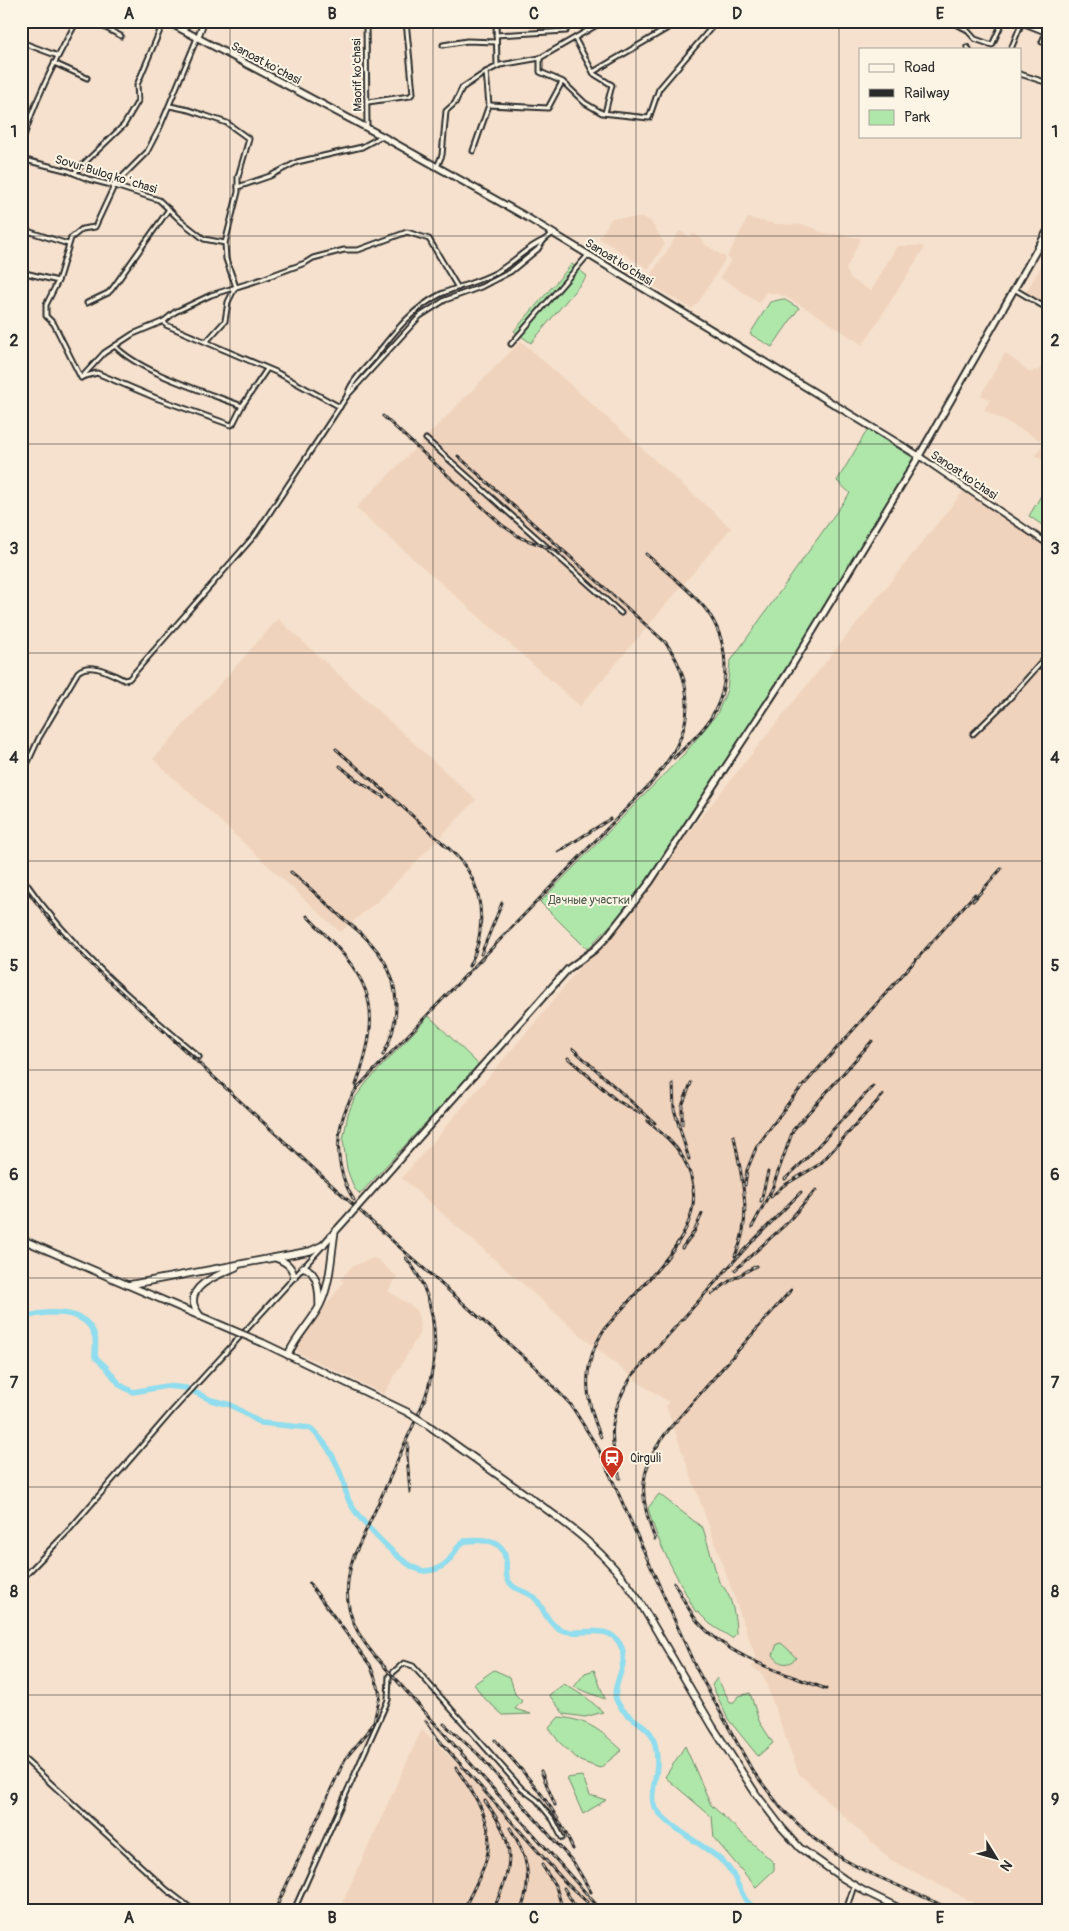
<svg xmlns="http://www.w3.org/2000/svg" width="1069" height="1931" font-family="Pangolin,sans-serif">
<rect width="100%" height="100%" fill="#f5e1cd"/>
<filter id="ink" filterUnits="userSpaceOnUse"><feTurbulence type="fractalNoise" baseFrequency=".02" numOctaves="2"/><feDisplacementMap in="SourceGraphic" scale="10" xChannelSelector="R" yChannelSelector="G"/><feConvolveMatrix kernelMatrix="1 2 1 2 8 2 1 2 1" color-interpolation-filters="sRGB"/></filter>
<g filter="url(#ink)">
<g fill="#f0d3bc">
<polygon points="612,218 645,218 651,222 665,244 648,269 599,238"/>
<polygon points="748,218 776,224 804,225 816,229 819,232 861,238 846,269 850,278 871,291 897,246 922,246 924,248 863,345 811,311 782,295 766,292 759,303 720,277 731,260 727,257"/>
<polygon points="680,231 690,237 693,233 704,241 703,243 726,258 700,300 692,309 651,284 652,273"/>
<polygon points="1048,255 1048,305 1026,292"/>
<polygon points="521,341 731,528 580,706 356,508"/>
<polygon points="1005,353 1031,373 1034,370 1038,372 1048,355 1048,465 1036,456 1044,442 984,410 990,400 981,395"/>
<polygon points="970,483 1048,545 1048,1910 988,1910 891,1860 799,1774 763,1675 752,1667 756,1658 666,1406 669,1402 641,1384 590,1343 402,1178 543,1013"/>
<polygon points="278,619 476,800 379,900 340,932 153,759"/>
<polygon points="373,1258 378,1260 397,1277 388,1291 417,1310 421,1331 384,1394 297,1352 302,1336 344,1282 341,1280 351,1267"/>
<polygon points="422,1729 603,1910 339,1910"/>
</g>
<g fill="#afe7aa" stroke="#6d896a">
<polygon points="572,264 587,276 531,343 514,331"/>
<polygon points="783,299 799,308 772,347 750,334 770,302"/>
<polygon points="868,429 913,458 770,700 682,828 635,900 587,949 540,902 685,753 717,714 727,690 730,662 850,493 837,481"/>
<polygon points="1048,484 1048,529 1029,516"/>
<polygon points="429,1016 479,1065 360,1194 354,1188 347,1169 343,1140 348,1114 354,1099 367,1082"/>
<path d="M 659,1494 L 703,1528 L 719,1582 C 732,1593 736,1618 736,1634 L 732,1638 L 710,1624 L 698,1612 L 695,1611 C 678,1577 657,1545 648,1508 Z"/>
<path d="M 781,1643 L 788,1649 L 796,1658 C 787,1667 779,1664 773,1655 L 777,1644 Z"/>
<polygon points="494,1670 510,1677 515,1694 522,1701 515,1709 531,1714 503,1715 482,1696 474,1684"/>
<polygon points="594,1670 605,1699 574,1687 585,1673"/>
<polygon points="717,1678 730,1702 734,1702 739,1696 750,1693 759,1721 773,1743 758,1756 728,1719 712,1685"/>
<polygon points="564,1684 587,1698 603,1712 585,1717 564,1714 549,1695"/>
<path d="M 559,1717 C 589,1720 601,1731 622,1750 L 600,1768 L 580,1761 L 559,1742 L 549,1728 Z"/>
<polygon points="685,1746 711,1805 774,1863 774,1870 756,1887 714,1838 712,1817 665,1777"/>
<polygon points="582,1776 590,1795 606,1800 583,1814 567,1778"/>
</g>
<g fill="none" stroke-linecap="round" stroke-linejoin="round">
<path stroke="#8fddee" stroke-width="5.5" d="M 21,1318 C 44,1311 87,1306 95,1337 C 96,1343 95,1351 95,1357 L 106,1367 L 120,1385 L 133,1392 L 166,1386 L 186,1388 L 211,1400 L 231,1405 L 261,1423 L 310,1428 C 324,1440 335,1458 341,1475 C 345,1484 345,1493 349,1501 C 358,1519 404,1569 424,1571 C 428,1571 432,1570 436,1569 C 455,1562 452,1548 465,1541 C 484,1540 503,1537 506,1561 C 507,1568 505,1574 508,1580 C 514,1592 527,1590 535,1598 C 543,1606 545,1619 555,1626 C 575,1642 605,1619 620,1644 C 631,1664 611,1685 616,1699 C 623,1718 647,1723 652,1736 C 657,1747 658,1762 656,1773 C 655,1783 651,1794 653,1803 C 659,1822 706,1846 722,1861 C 734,1871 738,1887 745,1899 C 748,1904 753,1906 756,1910"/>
<g stroke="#2b2b2b" stroke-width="7">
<g id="minor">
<polyline points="92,21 121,36"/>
<polyline points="366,21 367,128"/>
<polyline points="496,21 497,66"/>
<polyline points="949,21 966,29 975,39 992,45 1003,21"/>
<polyline points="496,35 566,31"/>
<polyline points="197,38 160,127 147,152 115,184 95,227 82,229 71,238 58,281 46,305 46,316 54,324 81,378 104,353 133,334 164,321 175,312 211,295 262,279 305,263 313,258 344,250 358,250 407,232 429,239 458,288"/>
<polyline points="575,39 594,74 612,85 605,113"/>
<polyline points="21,42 58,56"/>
<polyline points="1042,42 1046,32"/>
<polyline points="443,45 467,41 496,42"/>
<polyline points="967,47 969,49"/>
<polyline points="1011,49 1022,22"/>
<polyline points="540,58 604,21"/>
<polyline points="54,63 87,78"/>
<polyline points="593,72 680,21"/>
<polyline points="1020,74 1048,83"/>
<polyline points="368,102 410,96 413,93 406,21"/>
<polyline points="489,105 548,108 562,82"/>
<polyline points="170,106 189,110 227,123 249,139 238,177 238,192 225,243 226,259 236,287"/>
<path d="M 21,146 C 34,101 55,61 77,21"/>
<polyline points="473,151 489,105 486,72"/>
<polyline points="21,159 69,171 88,179 115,186 159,200 181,221 204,239 225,243"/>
<polyline points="437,167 442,155 446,111 455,103 462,88 486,72 500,65 540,58 540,72 563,82 585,103 602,113 649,118 659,89 717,21"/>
<polyline points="74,173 124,125 138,101 137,85 164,21"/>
<polyline points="238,187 270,176 297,162 362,147 382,136"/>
<polyline points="21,229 68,244"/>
<polyline points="21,272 58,281"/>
<polyline points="1014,289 1048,309"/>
<polyline points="87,303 108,293 112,289 169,209"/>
<polyline points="164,321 166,325 276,372 340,407"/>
<polyline points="206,342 225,321 228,302 235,288"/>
<polyline points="511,344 588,255"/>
<path d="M 115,346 C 141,373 206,392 242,406"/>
<polyline points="82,377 97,373 156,398 231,425 233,424 242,406 267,369"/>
<polyline points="347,396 420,316 445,300 481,287 510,272 538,249 544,240 553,233"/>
<polyline points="426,439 621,613"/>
<polyline points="973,734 1009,699 1048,655"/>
<path d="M 21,771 L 28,762 L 39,738 L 78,672 C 90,661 112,674 124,680 L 129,679 L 255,535 L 347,396 C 350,382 364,370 373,359 C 393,334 411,309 441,294 C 459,286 479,282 497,272 C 514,262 527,247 544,240"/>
<path d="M 21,876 C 71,949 132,1000 199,1057"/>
<polyline points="21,1580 69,1530 173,1410 321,1248"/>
<polyline points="21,1756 167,1890 193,1910"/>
<polyline points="294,1910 388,1700 389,1676 404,1663 413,1666 522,1789 537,1800 553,1820 562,1838"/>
<polyline points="846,1910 854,1886"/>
</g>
</g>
<g stroke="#2b2b2b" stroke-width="8">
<g id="tertiary">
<polyline points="198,37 204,21"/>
<polyline points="919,456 1048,544"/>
</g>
</g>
<g stroke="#2b2b2b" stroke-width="9">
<g id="secondary">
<polyline points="166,21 382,136 523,215 919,456"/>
<polyline points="366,1197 568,969 594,950 605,939 650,882 788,672 919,456 1048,230"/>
<polyline points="323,1245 350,1215"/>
</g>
</g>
<g stroke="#2b2b2b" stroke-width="9">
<g id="primary">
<polyline points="1020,21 1048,32"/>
<polyline points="1034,21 1048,27"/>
<polyline points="21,1239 230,1329"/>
<path d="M 276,1258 C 286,1262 292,1266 294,1277"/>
<path d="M 303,1267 C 318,1271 319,1291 319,1304"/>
<polyline points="128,1285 310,1251 323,1245"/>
<path d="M 200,1316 C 198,1312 195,1309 194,1305 C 188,1284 222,1274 236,1267"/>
<polyline points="263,1343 407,1412"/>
<path d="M 288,1355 C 296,1336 311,1323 320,1305 C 331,1283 331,1255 335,1231"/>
<path d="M 428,1425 C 458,1447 488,1468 518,1489 C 566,1523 605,1549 638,1599 L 713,1727 L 756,1794 L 782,1828 L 800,1848 L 844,1879 L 864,1891 L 903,1910"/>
</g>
</g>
<use href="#minor" stroke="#fcf5e5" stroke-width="3"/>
<use href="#tertiary" stroke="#fcf5e5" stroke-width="4.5"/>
<use href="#secondary" stroke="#fcf5e5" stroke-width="5"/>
<use href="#primary" stroke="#fcf5e5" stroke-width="5.5"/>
<g stroke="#2b2b2b" stroke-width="3">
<g id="rail">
<polyline points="383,416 502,525 521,538 561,552"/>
<path d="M 646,554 C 665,571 693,592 707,611 C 729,641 731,684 712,716 C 703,732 687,745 674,758"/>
<path d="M 336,749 C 367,776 398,802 428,830 C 443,844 460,856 470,874 C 485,902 484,939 469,966"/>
<polyline points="340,766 358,781 384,797"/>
<polyline points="558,852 610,819"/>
<path d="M 291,872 C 308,886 324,901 340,916 C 352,926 365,935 374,947 C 401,978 402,1020 383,1055"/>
<polyline points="21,883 58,930 97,970 396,1244 534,1366 571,1405 599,1450 695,1666 752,1770 781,1808 813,1838 843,1859 865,1871 953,1910"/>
<polyline points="973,901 1001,869"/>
<path d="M 307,916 C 367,976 387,999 356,1085"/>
<polyline points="481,954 502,903"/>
<polyline points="573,1049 655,1123"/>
<polyline points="568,1058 616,1100 639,1113"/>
<polyline points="673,1084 674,1109 689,1159"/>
<polyline points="682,1124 682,1106 691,1083"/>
<path d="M 734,1136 C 741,1176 754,1217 735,1256"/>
<polyline points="785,1179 805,1160 873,1086"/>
<polyline points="745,1185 747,1170 756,1148 793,1097 975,894"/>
<polyline points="771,1197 783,1186 820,1164 883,1095"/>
<path d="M 354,1200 C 332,1165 334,1122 357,1088 L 652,782 C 660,771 670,760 676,747 C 695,713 688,672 665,642 L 458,456"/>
<polyline points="761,1201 768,1172"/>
<polyline points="752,1227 772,1189 793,1130 872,1041"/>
<polyline points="682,1248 694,1232 702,1214"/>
<path d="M 406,1258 C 433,1290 440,1337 431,1376 C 426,1403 412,1426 402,1450 C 386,1487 370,1522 353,1558 C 341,1597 348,1624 374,1655 L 601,1910"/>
<polyline points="735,1270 785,1225 816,1190"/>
<polyline points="712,1294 731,1280 756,1266"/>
<path d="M 601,1437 C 584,1398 581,1365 605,1328 C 619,1312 634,1296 648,1280 C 681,1244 711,1205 682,1156 C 673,1141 659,1131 647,1121"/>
<polyline points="408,1444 407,1456 410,1492"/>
<path d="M 620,1478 C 608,1438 609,1411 632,1376 L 743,1251 L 801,1192"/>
<path d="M 655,1539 C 637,1494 639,1466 670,1428 L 791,1290"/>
<path d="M 674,1583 C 682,1596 688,1610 698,1622 C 731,1659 782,1672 826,1689"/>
<polyline points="426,1721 438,1739 566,1883 587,1902"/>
<polyline points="444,1724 478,1754 574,1863 591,1892"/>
<path d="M 495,1740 C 526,1775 555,1805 573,1849"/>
<path d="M 456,1768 C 475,1795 497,1825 486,1860 C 481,1877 471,1893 464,1909"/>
<polyline points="541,1771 555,1805"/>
<path d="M 485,1801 C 516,1844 515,1862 493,1910"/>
<path d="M 510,1828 C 528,1856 533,1878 521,1910"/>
<polyline points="542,1865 556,1887 563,1910"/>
<polyline points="564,1888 577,1910"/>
<polyline points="275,1910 345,1759 368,1732 374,1721 380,1696 378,1686 370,1665 309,1583"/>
</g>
</g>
<use href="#rail" stroke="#fcf5e5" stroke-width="1" stroke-dasharray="4" stroke-linecap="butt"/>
<g stroke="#2b2b2b" stroke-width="9" stroke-linecap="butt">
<polyline id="secondary-bridge" points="350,1215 366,1197"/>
</g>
<g stroke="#2b2b2b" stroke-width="9" stroke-linecap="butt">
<g id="primary-bridge">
<polyline points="230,1329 263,1343"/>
<polyline points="407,1412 428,1425"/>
</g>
</g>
<use href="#secondary-bridge" stroke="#fcf5e5" stroke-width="5"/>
<use href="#primary-bridge" stroke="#fcf5e5" stroke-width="5.5"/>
</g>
</g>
<path fill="none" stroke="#2b2b2b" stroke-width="1" stroke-opacity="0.55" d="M 230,21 L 230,1910M 433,21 L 433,1910M 636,21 L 636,1910M 839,21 L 839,1910M 21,236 L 1048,236M 21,444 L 1048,444M 21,653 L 1048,653M 21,861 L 1048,861M 21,1070 L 1048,1070M 21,1278 L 1048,1278M 21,1487 L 1048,1487M 21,1695 L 1048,1695"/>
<defs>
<g id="station-pin" transform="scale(1.25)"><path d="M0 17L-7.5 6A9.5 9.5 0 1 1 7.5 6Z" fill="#c8321e" stroke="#fcf5e5"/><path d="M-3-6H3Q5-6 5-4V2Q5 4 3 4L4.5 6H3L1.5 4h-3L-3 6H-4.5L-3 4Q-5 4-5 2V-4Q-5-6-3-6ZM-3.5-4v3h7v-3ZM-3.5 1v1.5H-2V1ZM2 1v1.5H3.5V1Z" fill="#fff"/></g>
</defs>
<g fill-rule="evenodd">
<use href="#station-pin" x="612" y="1458"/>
</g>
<g text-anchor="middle" stroke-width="4" stroke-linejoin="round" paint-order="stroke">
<g font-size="12" fill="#2b2b2b" stroke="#fcf5e5">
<text transform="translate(266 63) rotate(28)" y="4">Sanoat ko'chasi</text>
<text transform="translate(357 75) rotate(-91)" y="4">Maorif ko'chasi</text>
<text transform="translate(106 174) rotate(17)" y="4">Sovur Buloq koʻchasi</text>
<text transform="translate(619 262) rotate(32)" y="4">Sanoat ko'chasi</text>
<text transform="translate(964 475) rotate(34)" y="4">Sanoat ko'chasi</text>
</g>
<g font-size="12" fill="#4c5a4b" stroke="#fcf5e5">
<text x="589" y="904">Дачные участки</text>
</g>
<g font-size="12" fill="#2b2b2b" stroke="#fcf5e5" text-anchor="start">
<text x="630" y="1462">Qirguli</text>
</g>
</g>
<rect width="1069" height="1931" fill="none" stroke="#fcf5e5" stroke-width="55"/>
<rect x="859" y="48" width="162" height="90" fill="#fcf5e5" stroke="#a8a49b"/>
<rect x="869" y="64" width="25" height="8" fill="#fcf5e5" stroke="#a8a49b"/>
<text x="904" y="72" font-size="15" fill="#2b2b2b">Road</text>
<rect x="869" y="89" width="25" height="8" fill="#2b2b2b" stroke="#a8a49b"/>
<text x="904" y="98" font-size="15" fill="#2b2b2b">Railway</text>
<rect x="869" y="110" width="25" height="15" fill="#afe7aa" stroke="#a8a49b"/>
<text x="904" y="122" font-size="15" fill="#2b2b2b">Park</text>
<g transform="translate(996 1858) rotate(127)" stroke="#fcf5e5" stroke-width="4" paint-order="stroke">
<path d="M0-4L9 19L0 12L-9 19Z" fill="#2b2b2b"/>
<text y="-8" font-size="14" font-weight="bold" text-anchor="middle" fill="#2b2b2b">N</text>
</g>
<rect x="28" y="28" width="1014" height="1876" fill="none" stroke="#2b2b2b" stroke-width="2"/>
<g font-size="16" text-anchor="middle" font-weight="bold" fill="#2b2b2b">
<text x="129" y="19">A</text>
<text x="332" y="19">B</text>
<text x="534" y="19">C</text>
<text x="737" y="19">D</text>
<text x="940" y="19">E</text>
<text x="14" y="137">1</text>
<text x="1055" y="137">1</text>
<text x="14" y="346">2</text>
<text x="1055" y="346">2</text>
<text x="14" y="554">3</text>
<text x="1055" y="554">3</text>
<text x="14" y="763">4</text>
<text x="1055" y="763">4</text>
<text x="14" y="971">5</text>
<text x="1055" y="971">5</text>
<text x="14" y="1180">6</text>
<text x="1055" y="1180">6</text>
<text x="14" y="1388">7</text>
<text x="1055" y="1388">7</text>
<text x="14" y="1597">8</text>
<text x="1055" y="1597">8</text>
<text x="14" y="1805">9</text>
<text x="1055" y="1805">9</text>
<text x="129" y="1923">A</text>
<text x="332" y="1923">B</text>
<text x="534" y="1923">C</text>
<text x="737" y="1923">D</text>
<text x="940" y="1923">E</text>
</g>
</svg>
